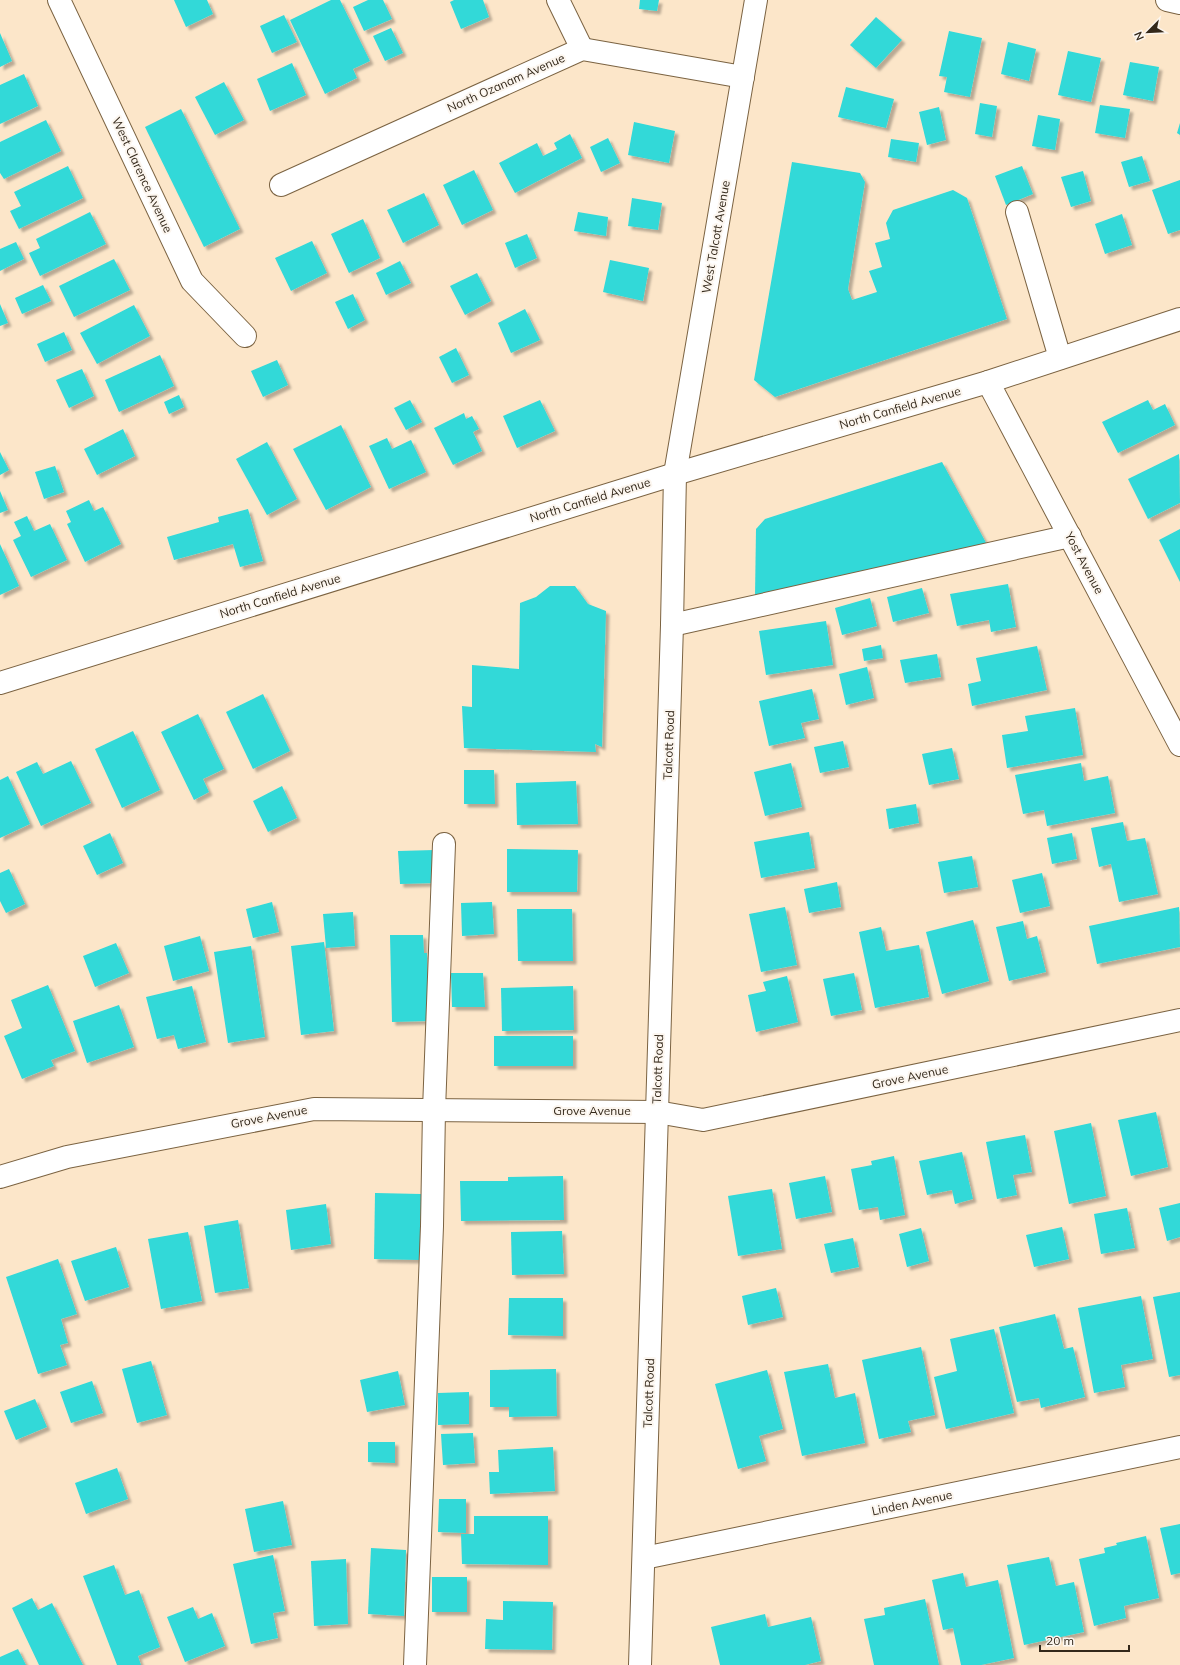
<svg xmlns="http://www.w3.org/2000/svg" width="1180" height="1665" font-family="Mulish,sans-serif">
<defs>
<filter id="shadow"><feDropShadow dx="3.5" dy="3.5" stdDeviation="1" flood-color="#0004"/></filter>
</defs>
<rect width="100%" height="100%" fill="#fce6c9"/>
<g fill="#30d9d8" filter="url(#shadow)">
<polygon points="174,0 207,0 213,14 186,27"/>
<polygon points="331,0 340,0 370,61 353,69 357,78 325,94 290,20"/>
<polygon points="368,0 383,0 392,19 364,31 353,7"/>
<polygon points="454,0 483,0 489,17 461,29 450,2"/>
<polygon points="640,0 659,0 657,11 639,9"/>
<polygon points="284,15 297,42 272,53 260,26"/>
<polygon points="876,17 902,40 876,68 850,45"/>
<polygon points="391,28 403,53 385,61 373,36"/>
<polygon points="949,31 982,38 970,97 944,92 947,77 939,76"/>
<polygon points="0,33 12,61 0,67"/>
<polygon points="1008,42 1036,49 1029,81 1001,74"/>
<polygon points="1068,51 1101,58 1091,102 1058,95"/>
<polygon points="1130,62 1159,67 1153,101 1123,95"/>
<polygon points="292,63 306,95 270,111 257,79"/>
<polygon points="24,74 38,106 0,124 0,85"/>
<polygon points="224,82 244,120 215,135 195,97"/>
<polygon points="846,87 894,99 886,128 838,117"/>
<polygon points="980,103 997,106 992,137 975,134"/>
<polygon points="1100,105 1130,109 1125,138 1095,133"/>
<polygon points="939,107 946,140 927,145 919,112"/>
<polygon points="181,109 240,229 204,247 145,127"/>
<polygon points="1038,115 1060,119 1055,150 1032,146"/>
<polygon points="46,120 61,151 4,179 0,173 0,142"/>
<polygon points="634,122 675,131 669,163 628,155"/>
<polygon points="1180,123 1180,135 1177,133"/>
<polygon points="570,134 582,158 515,193 499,163 537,143 543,156 557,149 554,143"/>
<polygon points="608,138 620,163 601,172 590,147"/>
<polygon points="891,139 919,143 916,162 888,157"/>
<polygon points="1142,156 1150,181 1129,187 1121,162"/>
<polygon points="792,162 860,173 865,182 848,289 852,300 877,292 869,271 882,267 875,243 890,239 886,223 893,210 953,190 967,198 1007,319 775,397 754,380"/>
<polygon points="68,166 83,198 19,229 10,211 21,206 14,192"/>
<polygon points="1022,166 1033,194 1006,205 995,176"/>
<polygon points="474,170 493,210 462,225 443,185"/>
<polygon points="1083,171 1091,201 1071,207 1061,177"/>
<polygon points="1180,180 1180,230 1168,234 1152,190"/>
<polygon points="424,193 439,225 403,243 387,210"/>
<polygon points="632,198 662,203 658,230 628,226"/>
<polygon points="90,212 106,244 40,276 29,253 40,248 36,239"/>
<polygon points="578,212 608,217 606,236 574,231"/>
<polygon points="1122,214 1132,245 1105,254 1095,224"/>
<polygon points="363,219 380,258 349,273 331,234"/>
<polygon points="527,234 537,258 515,268 505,243"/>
<polygon points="312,241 327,273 291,291 275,258"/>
<polygon points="16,242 24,259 0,271 0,249"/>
<polygon points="114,259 130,290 74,317 59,286"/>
<polygon points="610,260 649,268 643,301 603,292"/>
<polygon points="400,261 411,283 386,295 376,273"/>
<polygon points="477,273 491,301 465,315 450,286"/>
<polygon points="43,285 51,301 22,314 15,298"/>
<polygon points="353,294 365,320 348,329 335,302"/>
<polygon points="0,304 8,323 0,326"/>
<polygon points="134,305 150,336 97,364 80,333"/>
<polygon points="525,309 540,340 511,353 498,323"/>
<polygon points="64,332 72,350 45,362 37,344"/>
<polygon points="456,348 469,375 452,383 439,357"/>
<polygon points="160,355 174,386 119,412 105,380"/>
<polygon points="277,360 288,385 263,397 251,371"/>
<polygon points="82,369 94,396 69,408 56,380"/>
<polygon points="179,395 184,407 169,414 164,402"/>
<polygon points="410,400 422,422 406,430 394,408"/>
<polygon points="540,400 555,431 517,448 503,416"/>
<polygon points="1148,400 1153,410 1165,404 1175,425 1118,453 1102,422"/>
<polygon points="464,413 466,419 472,416 479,429 473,432 482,451 453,465 434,428"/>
<polygon points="341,425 371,487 326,510 293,449"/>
<polygon points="123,429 135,456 97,475 84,449"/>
<polygon points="387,438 392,449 411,440 426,472 389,489 369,446"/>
<polygon points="267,442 297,499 267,515 236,459"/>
<polygon points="0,452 9,470 0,475"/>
<polygon points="1179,454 1180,503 1148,519 1128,479"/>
<polygon points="942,462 990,550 755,597 756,529 765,519"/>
<polygon points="55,466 64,492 44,499 35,472"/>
<polygon points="0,491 8,510 0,513"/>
<polygon points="89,500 94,511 103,507 121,544 85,562 67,524 71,522 66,511"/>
<polygon points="248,509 263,561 240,567 233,544 174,560 167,537 219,522 218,517"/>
<polygon points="27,516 34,531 50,524 67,560 31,577 13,540 21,536 14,522"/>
<polygon points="1180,529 1180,582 1159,540"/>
<polygon points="0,544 19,586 0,595"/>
<polygon points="1008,584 1016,627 991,632 989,620 957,626 950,594"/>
<polygon points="550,586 575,586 588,604 606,611 602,747 595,744 596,752 464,748 462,706 472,707 472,665 519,669 520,603 536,597"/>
<polygon points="922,588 929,613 893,622 887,597"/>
<polygon points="870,598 877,626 842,635 835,608"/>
<polygon points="826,621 833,665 766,675 759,631"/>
<polygon points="881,645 883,658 864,661 862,649"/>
<polygon points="1037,646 1047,690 972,706 968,684 981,681 976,658"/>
<polygon points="937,654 941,677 905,683 900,660"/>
<polygon points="867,667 874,698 846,705 839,674"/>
<polygon points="812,689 819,719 801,723 805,738 769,746 759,701"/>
<polygon points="263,694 290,751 253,769 226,712"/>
<polygon points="1075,708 1083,755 1007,768 1002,735 1028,731 1025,716"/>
<polygon points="198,714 224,769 203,779 209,792 194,800 161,732"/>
<polygon points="133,731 160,790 122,808 95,749"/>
<polygon points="843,741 849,767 820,773 814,747"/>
<polygon points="952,748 959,779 929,785 922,754"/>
<polygon points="71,761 91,803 41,826 16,772 37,762 43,774"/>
<polygon points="791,763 802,807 765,816 754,772"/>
<polygon points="1081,763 1084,781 1108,776 1115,813 1047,826 1044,810 1023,814 1015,775"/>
<polygon points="464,770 494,770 495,804 464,804"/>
<polygon points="8,776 30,824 0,838 0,780"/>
<polygon points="576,781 578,824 517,825 516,783"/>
<polygon points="282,786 297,818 268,832 253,801"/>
<polygon points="916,804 919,823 889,829 886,809"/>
<polygon points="1123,822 1127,841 1145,838 1158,894 1119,902 1111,864 1099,867 1091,828"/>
<polygon points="809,832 815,868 761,878 754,842"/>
<polygon points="110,833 123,863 97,875 83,846"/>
<polygon points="1072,833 1077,859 1052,864 1047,838"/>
<polygon points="507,849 578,850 577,892 507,892"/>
<polygon points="435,850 436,883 400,884 398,851"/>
<polygon points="972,856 978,887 944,893 938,862"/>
<polygon points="9,869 25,904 6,913 0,901 0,873"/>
<polygon points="1042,873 1050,906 1020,913 1012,880"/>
<polygon points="837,882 841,907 809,913 804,889"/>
<polygon points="272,902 279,932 253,938 246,909"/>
<polygon points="492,902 494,934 462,936 461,903"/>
<polygon points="785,907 797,965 761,972 749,914"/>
<polygon points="1179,907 1180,947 1097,964 1089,926"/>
<polygon points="517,909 572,909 573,961 518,961"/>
<polygon points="353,912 355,946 326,948 323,914"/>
<polygon points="973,920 989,981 942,994 926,932"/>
<polygon points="1023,921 1027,939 1037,936 1046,972 1009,981 996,927"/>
<polygon points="881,927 886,951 919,945 929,997 875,1008 859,932"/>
<polygon points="390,935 423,935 424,953 427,953 428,1021 392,1022"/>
<polygon points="200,936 209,971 173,981 164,946"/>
<polygon points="324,942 334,1031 301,1035 291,946"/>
<polygon points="116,943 129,973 95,987 83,956"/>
<polygon points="251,946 265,1037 228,1043 214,952"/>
<polygon points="451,973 483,973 485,1007 452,1007"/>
<polygon points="854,973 862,1010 831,1016 823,979"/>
<polygon points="787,976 798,1022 756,1032 748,995 766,991 763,982"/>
<polygon points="48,985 75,1051 51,1060 54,1066 22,1079 4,1036 22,1028 11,1000"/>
<polygon points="192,986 206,1042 178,1049 174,1035 157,1039 146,997"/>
<polygon points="573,986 574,1030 502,1031 501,988"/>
<polygon points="119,1005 134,1047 87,1063 73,1021"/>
<rect x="494" y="1036" width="79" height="30"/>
<polygon points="1156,1112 1168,1167 1131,1176 1118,1120"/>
<polygon points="1091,1123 1106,1196 1069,1204 1054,1131"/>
<polygon points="1025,1135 1032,1172 1013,1175 1017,1195 997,1199 986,1142"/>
<polygon points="962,1152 973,1199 955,1204 952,1190 927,1195 919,1161"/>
<polygon points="894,1156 905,1215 880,1220 878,1207 859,1210 851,1169 872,1165 871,1161"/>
<polygon points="563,1176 564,1220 461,1221 460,1181 508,1181 508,1177"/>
<polygon points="825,1176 832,1212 796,1219 789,1183"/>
<polygon points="772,1189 782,1249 738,1256 728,1196"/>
<polygon points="375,1193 421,1194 420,1260 374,1259"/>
<polygon points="1180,1203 1180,1237 1167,1241 1159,1208"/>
<polygon points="326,1204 331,1244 291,1250 286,1210"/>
<polygon points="1127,1208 1135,1248 1101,1254 1094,1214"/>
<polygon points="238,1220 249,1288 215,1293 204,1226"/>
<polygon points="1062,1227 1069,1259 1034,1267 1026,1235"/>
<polygon points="921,1228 929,1261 907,1267 899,1234"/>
<polygon points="562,1231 564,1274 512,1275 511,1232"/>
<polygon points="188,1232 202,1301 161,1309 148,1239"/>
<polygon points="853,1238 859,1267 831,1273 824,1244"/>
<polygon points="116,1247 129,1287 85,1301 71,1261"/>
<polygon points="58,1259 77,1314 61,1319 68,1343 60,1345 67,1365 38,1374 6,1277"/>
<polygon points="776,1288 783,1317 748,1325 742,1296"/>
<polygon points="1180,1292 1180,1375 1169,1377 1153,1297"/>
<polygon points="1141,1296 1153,1359 1121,1365 1125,1387 1094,1393 1078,1308"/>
<polygon points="509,1298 563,1298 563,1336 508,1335"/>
<polygon points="1055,1314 1064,1349 1073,1347 1085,1397 1041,1408 1039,1398 1017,1402 999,1327"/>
<polygon points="994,1329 1014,1413 946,1429 934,1377 957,1371 950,1339"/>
<polygon points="921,1347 935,1415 908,1421 911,1432 879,1439 862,1360"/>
<polygon points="151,1361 167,1415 137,1423 122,1369"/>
<polygon points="828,1364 835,1398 855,1393 865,1443 802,1456 784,1372"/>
<polygon points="556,1369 557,1416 509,1417 509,1407 490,1407 490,1370"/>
<polygon points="767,1370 783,1429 759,1436 766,1461 738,1469 715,1384"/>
<polygon points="398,1371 405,1405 367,1412 360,1380"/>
<polygon points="92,1381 103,1413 71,1423 60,1392"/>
<polygon points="469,1392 469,1424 438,1425 438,1393"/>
<polygon points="35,1399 47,1427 16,1440 4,1411"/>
<polygon points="473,1433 475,1463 443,1465 441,1434"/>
<polygon points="368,1442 395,1442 395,1463 368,1462"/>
<polygon points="553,1447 555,1491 490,1494 489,1472 499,1472 498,1450"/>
<polygon points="117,1468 128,1499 86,1514 75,1483"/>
<polygon points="439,1499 466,1499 466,1533 438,1532"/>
<polygon points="283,1501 292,1545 254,1552 245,1509"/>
<polygon points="474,1516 548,1516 548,1565 462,1564 461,1534 474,1534"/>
<polygon points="1180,1524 1180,1573 1171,1575 1160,1528"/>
<polygon points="1146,1536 1159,1598 1124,1606 1126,1618 1094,1626 1079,1559 1105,1553 1104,1548 1117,1545 1116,1543"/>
<polygon points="371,1548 406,1550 404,1616 368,1614"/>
<polygon points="273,1555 285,1611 273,1613 278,1638 251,1644 233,1564"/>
<polygon points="1049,1557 1056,1586 1074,1582 1084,1632 1024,1645 1007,1565"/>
<polygon points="346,1559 348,1624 314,1626 311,1561"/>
<polygon points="114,1565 125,1595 139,1590 160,1647 138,1656 141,1665 117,1665 83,1576"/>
<polygon points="963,1573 966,1587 998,1580 1014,1658 981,1665 961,1665 953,1628 943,1630 932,1580"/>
<rect x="432" y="1577" width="35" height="35"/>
<polygon points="32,1598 38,1610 52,1603 83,1665 39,1665 12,1608"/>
<polygon points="925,1599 939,1665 874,1665 864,1619 885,1615 884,1608"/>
<polygon points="503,1601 553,1602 552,1650 485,1649 486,1619 503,1620"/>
<polygon points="193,1607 198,1619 212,1613 225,1646 185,1662 167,1617"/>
<polygon points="765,1614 768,1627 811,1617 821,1661 805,1665 720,1665 711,1627"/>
<polygon points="18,1649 26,1665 0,1665 0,1657"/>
</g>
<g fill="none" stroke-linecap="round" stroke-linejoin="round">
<g stroke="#7b6342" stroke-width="24">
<g id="minor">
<polyline points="59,0 192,281 245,336"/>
<polyline points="558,0 582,49"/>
<polyline points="1167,0 1180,3"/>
<polyline points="281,185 582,49 743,77"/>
<polyline points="1017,212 1060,358"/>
<polyline points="988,382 1180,745"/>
<polyline points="672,625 1070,536"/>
<polyline points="0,683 675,474 988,382 1180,319"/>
<polyline points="0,1177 67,1157 314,1109 657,1112 703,1120 1180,1020"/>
<polyline points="644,1558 1180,1447"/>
<polyline points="415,1665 432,1226 434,1110 444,844"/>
<polyline points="640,1665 672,625 675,474 756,0"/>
</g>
</g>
<use href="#minor" stroke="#fff" stroke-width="22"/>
</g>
<g text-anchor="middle" stroke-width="4" stroke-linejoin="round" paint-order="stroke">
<g font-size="12" fill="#33281a" stroke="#fcf6ef">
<text transform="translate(506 83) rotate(-24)" y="4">North Ozanam Avenue</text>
<text transform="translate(142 175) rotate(65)" y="4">West Clarence Avenue</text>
<text transform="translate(716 237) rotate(-80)" y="4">West Talcott Avenue</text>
<text transform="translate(900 408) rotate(-16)" y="4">North Canfield Avenue</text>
<text transform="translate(590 500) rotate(-17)" y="4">North Canfield Avenue</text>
<text transform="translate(1084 563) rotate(62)" y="4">Yost Avenue</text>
<text transform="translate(280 596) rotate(-17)" y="4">North Canfield Avenue</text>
<text transform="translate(669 745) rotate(-88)" y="4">Talcott Road</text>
<text transform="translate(658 1069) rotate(-88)" y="4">Talcott Road</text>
<text transform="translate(910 1077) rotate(-12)" y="4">Grove Avenue</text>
<text x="592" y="1115">Grove Avenue</text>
<text transform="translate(269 1117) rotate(-11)" y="4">Grove Avenue</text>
<text transform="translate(649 1393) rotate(-88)" y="4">Talcott Road</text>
<text transform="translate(912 1503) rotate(-12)" y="4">Linden Avenue</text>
</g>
</g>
<g transform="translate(1148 32) rotate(246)" stroke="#fcf6ef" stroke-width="3" paint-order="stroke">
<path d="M0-3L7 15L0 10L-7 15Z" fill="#33281a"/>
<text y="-6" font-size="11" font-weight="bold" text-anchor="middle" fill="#33281a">N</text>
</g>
<path d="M1040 1645v6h89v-6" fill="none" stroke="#33281a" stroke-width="2"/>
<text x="1046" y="1645" font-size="12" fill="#33281a" stroke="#fcf6ef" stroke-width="3" paint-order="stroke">20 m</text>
</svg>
